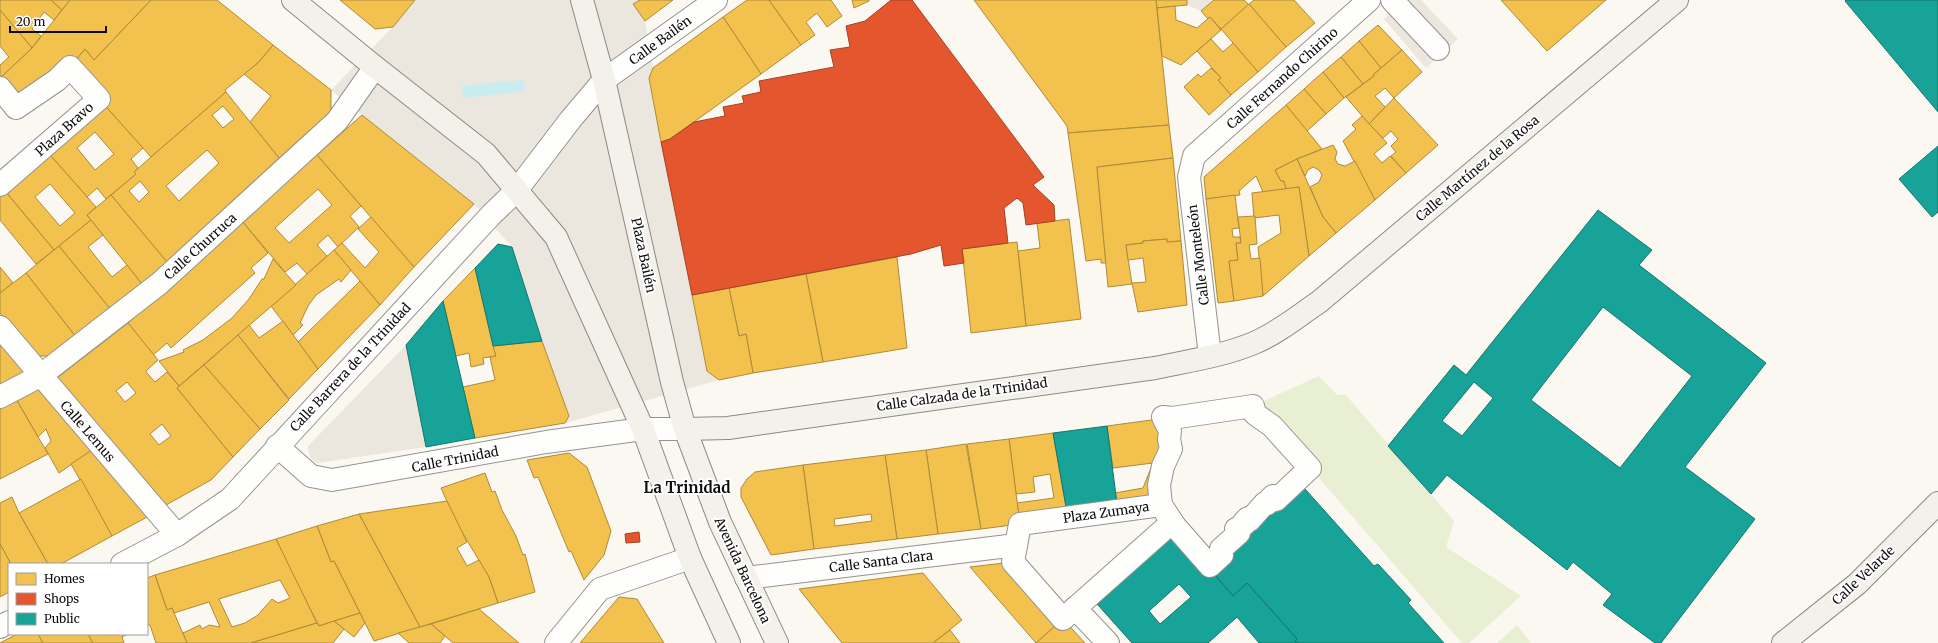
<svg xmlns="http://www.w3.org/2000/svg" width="1938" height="643" font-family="Merriweather,serif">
<rect width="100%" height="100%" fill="#fbf8f2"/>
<g fill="#e8efd3">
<polygon points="1319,376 1337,395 1345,394 1454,521 1446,547 1521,596 1469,643 1462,643 1280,433 1253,406"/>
<polygon points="1517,625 1531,643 1497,643"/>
</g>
<g fill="#ebe6de">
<polygon points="415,0 639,0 633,4 645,21 653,68 649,78 707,371 719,380 565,423 569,416 542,341 512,247 474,204 331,90 393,27"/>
<polygon points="1187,0 1214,0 1201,11 1187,5"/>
<polygon points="1406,0 1421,0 1458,39 1426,68 1384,19"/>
<polygon points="406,345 426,447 317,463 312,460 309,454 308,447 312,442"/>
</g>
<polygon fill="#c9ecf3" points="524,80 525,91 463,98 462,86"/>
<g fill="#f2c14e" stroke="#ad8b3a" fill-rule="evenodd">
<polygon points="0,0 51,0 62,10 54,20 44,12 32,29 41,36 32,48 0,10"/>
<polygon points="51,0 70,0 62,10"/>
<polygon points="70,0 151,0 94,60 85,49 70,67 16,108 0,78 32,48"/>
<polygon points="151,0 217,0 273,45 258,63 225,90 226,92 151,157 70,67 85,49 94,60"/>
<polygon points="340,0 415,0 393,27 375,29"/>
<polygon points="640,0 639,0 673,0 645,21 633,4"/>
<polygon points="747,0 769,0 801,45 761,74 723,17"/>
<polygon points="769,0 831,0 842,16 827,27 817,13 806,22 815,35 801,45"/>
<polygon points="852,0 869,0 869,1 854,8"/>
<polygon points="974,0 1156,0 1169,125 1068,133 1067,126"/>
<polygon points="1156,0 1187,0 1187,5 1157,8"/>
<polygon points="1214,0 1244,0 1249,5 1221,29 1210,17 1208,19 1201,11"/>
<polygon points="1254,0 1294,0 1315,23 1286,47 1249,4"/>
<polygon points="1501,0 1606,0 1547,51"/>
<polygon points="1249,4 1286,47 1258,72 1221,29"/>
<polygon points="1175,6 1176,20 1197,28 1210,17 1221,30 1181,65 1162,56 1157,8"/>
<polygon points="0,10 32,48 0,78 0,65 9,57 0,46"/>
<polygon points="723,17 761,74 670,139 661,142 649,78 653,68"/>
<polygon points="1378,25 1402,50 1381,68 1359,41"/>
<polygon points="1211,39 1223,52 1233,43 1258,72 1231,95 1218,80 1221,78 1197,51"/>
<polygon points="1359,41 1381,68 1373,75 1374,76 1363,84 1341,57"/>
<polygon points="273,45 331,90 331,111 279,158 250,122 271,96 244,74 258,63"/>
<polygon points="1402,50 1422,72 1394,98 1385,88 1375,96 1385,107 1369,124 1346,97 1374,76 1373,75"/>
<polygon points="1341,57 1363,84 1344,98 1323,72"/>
<polygon points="1211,68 1221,78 1218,80 1231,95 1209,115 1184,87 1198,74 1201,77"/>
<polygon points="1323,72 1344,98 1326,114 1304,89"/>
<polygon points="1304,89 1326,114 1307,131 1286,105"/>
<path d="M 226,92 L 279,158 L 167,262 L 111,195 L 136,174 L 134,172 L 151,157 ZM 223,106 L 234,119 L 223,128 L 212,115 ZM 207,150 L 219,163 L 179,201 L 166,186 ZM 140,181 L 149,192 L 139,202 L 129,191 Z"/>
<polygon points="1394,98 1438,145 1406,173 1391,156 1396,152 1391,146 1398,139 1391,131 1383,138 1369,124"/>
<path d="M 99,99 L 143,148 L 131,159 L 138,168 L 134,172 L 136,174 L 106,199 L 97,188 L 87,197 L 44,148 ZM 95,132 L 114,154 L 95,170 L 77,148 Z"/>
<polygon points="1286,105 1322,149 1297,159 1275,170 1281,181 1284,181 1286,189 1263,192 1256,176 1239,191 1240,195 1206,199 1204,177"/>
<polygon points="362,115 474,204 414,267 317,155"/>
<polygon points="1362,116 1387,143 1374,154 1382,163 1390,156 1406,173 1375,200 1343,141 1356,129 1352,125"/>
<polygon points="1169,125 1173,158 1097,167 1106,263 1101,263 1101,259 1086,261 1068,133"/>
<polygon points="1333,145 1337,152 1335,159 1338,164 1345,166 1355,161 1375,200 1336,233 1323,217 1310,187 1319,182 1322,175 1319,170 1313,167 1308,170 1305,176 1297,159"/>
<path d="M 44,148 L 96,207 L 87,215 L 91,220 L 54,250 L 1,186 ZM 50,184 L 75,213 L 60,226 L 35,197 Z"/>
<path d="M 317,155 L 361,206 L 350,216 L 359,227 L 338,247 L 328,235 L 317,245 L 327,256 L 307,274 L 297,263 L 285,272 L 242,221 ZM 318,189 L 332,205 L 289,243 L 275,228 Z"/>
<polygon points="1173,158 1181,241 1167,242 1167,239 1143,241 1143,243 1126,245 1132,284 1108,287 1097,167"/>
<polygon points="1297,159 1323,217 1336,233 1309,256 1299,187 1286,189 1284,181 1281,181 1275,170"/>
<polygon points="0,185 54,250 36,264 0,220"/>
<polygon points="1299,187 1309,256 1263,296 1258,247 1281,233 1279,215 1254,218 1252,193"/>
<polygon points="111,195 167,262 142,284 87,215"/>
<polygon points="1235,195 1239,228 1232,229 1233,237 1240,237 1241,243 1236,243 1238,260 1229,261 1234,301 1218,303 1206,199"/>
<polygon points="1255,216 1257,244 1249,245 1251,259 1260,258 1263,296 1234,301 1229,261 1238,260 1236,243 1241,243 1238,217"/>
<polygon points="371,217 414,267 380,305 334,250 342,243 365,268 379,252 358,229"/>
<polygon points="1069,219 1081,319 1026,326 1018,251 1040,248 1037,223"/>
<polygon points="91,220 103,235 88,247 112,277 127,265 142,284 111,310 59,246"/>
<polygon points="242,221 268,253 251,268 255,273 171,348 167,343 153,355 128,323"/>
<polygon points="1167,239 1167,242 1181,241 1187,305 1138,312 1132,283 1146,282 1143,258 1128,260 1126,245 1143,243 1143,241"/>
<polygon points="1017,242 1026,326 971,333 962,249"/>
<polygon points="59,246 111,310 76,337 26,273"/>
<polygon points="334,250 351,270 341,282 339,279 316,295 308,306 300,323 303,325 293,335 271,306"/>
<polygon points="897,257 907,348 823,362 806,274"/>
<polygon points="273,259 296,285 179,386 159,361 184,352 183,350 203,340 232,318 249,299 262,279 264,279"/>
<polygon points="0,267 13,283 0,293"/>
<polygon points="475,268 496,356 483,358 484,364 471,367 469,353 456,356 443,301"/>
<polygon points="26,273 76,337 53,356 36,356 0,313 0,293"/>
<polygon points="806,274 823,362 753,373 746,334 739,336 729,288"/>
<polygon points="360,281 380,305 318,369 298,342"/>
<polygon points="729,288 739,336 746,334 753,373 719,380 707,371 692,295"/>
<polygon points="283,321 318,369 289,399 238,335 249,325 259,338"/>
<path d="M 128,323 L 158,360 L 146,371 L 147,373 L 155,382 L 167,372 L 179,386 L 177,388 L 233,457 L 211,480 L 166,505 L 57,378 ZM 127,382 L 136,393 L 125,402 L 116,391 ZM 162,424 L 171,436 L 159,445 L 150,434 Z"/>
<polygon points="238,335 289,400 260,429 204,365"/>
<polygon points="542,341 569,416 565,423 475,438 463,387 495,380 490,357 496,356 493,346"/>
<polygon points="0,342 27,375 0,388"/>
<polygon points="204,365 260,429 233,457 177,388"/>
<polygon points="37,388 92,450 59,473 45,448 51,441 46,429 38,437 16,399"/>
<polygon points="16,399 48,454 0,479 0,407"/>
<polygon points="1159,419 1163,466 1161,505 1118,511 1115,493 1143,488 1153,463 1113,468 1107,426"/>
<polygon points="1053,433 1068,518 1020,524 1017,503 1054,498 1050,474 1033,477 1035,492 1016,494 1009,439"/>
<polygon points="1009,439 1020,524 981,529 967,444"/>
<polygon points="966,444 981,529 938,534 926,450"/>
<polygon points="92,450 149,516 112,536 71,464"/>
<polygon points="926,450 938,534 897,539 885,455"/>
<polygon points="569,453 587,467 611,531 604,555 584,580 571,551 569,552 538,477 534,478 527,460"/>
<path d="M 885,455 L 897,539 L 814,549 L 803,465 ZM 871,514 L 872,521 L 835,526 L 834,519 Z"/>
<polygon points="803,465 814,549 771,555 741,497 741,488 747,479 755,472"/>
<polygon points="485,473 492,492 495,491 502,510 516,536 523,555 525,554 535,592 498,603 489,577 456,522 441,488"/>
<polygon points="81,479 112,536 61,564 48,564 19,513"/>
<polygon points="12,497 19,513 48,564 11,564 3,550 0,544 0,503"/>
<polygon points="447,501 467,542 457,548 467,566 479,560 489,577 498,603 420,627 359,514"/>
<polygon points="359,514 408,605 420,627 374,641 334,561 331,562 317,526"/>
<polygon points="317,526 331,562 334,561 360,613 319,626 297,584 276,539"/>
<path d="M 276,539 L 317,623 L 251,643 L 187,643 L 183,633 L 200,625 L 202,629 L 209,625 L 220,627 L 209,602 L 174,613 L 172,608 L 167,610 L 155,575 ZM 280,580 L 290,598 L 278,603 L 272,599 L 258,615 L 245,623 L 232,627 L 219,599 Z"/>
<polygon points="0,544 11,564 9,564 9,592 0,597"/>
<polygon points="1013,562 1063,619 1036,643 970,567"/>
<polygon points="923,573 962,620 933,643 842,643 799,589"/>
<polygon points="155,575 167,610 172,608 187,643 156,643 150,625 147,625 147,578"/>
<polygon points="619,597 637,599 664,643 580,643"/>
<polygon points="479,609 519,643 453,643 431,624"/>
<polygon points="360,613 365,623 354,637 334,621"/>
<polygon points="1063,619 1085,643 1036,643"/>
<polygon points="334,621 344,629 333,643 251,643 317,623 319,626"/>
<polygon points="431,624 445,636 440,643 409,643 398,633"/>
<polygon points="950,630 960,643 933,643"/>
<polygon points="17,634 38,634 43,643 0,643"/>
<polygon points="38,634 88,634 93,643 43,643"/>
<polygon points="88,634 128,634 122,637 124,643 93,643"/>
</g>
<g fill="#e4572e" stroke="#a44124">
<polygon points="891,0 912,0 1044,177 1033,185 1054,205 1055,221 1026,225 1023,203 1017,198 1004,208 1008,243 962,249 964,263 944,266 941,245 911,254 692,295 661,142 670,139 694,122 725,116 723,107 744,103 742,96 761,92 759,81 834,67 830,50 850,47 846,26 865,21"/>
<polygon points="639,532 640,542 626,543 625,534"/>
</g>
<g fill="#17a398" stroke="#14766e" fill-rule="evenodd">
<polygon points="1846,0 1938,0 1938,112 1845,1"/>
<polygon points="1938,146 1938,212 1932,217 1899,179"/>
<path d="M 1598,210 L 1652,250 L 1639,265 L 1766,363 L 1685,467 L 1755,519 L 1661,643 L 1655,643 L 1603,605 L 1612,594 L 1573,562 L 1567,570 L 1447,475 L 1431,494 L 1388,446 L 1454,365 L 1466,375 ZM 1603,307 L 1692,376 L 1620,468 L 1531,400 ZM 1474,382 L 1493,398 L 1462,436 L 1442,421 Z"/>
<polygon points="498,244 512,247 542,341 493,346 475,268"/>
<polygon points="443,301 475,438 426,447 406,345"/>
<polygon points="1107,426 1118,511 1068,518 1053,433"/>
<polygon points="1297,480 1374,566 1378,564 1411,600 1408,603 1444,643 1298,643 1295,641 1297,639 1247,583 1233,596 1210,569"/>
<path d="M 1170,524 L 1233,596 L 1247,583 L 1297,639 L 1295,641 L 1298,643 L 1259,643 L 1237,617 L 1208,643 L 1132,643 L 1089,595 ZM 1179,584 L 1191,597 L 1160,624 L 1149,611 Z"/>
</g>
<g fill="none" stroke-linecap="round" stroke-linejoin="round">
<g stroke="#949390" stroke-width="24">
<g id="street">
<polyline points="1392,0 1438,49"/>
<polyline points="0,88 16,108 57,80 70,67 99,99 0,185"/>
<polyline points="0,327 177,535"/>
<polyline points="1210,356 1189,177 1194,156 1369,0"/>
<polyline points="0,397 40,376 160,283 337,121 375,67"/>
<polygon points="1253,406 1255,414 1272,426 1310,468 1276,500 1273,496 1270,499 1271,501 1267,504 1265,503 1250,520 1248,518 1244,522 1245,524 1236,529 1239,533 1221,549 1222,555 1210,566 1174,525 1161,505 1159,485 1163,466 1171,449 1169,439 1170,431 1163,417 1172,418"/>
<polyline points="277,446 311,476 332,480 546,442 643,429 685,429"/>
<polygon points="1161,505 1174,525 1170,524 1063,619 1013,562 1020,524"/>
<polyline points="122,564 177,535 230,499 491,215 516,191 571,119 604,80 716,0"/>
<polyline points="746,578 1016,545"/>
<polyline points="1075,608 1108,643"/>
<polyline points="0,627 9,622"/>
<polyline points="556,643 600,589 690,558"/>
</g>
</g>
<g stroke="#8b8987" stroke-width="24">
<g id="secondary">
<polyline points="293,0 375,67 486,154 556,237 643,429 690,558 729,643"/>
<polyline points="582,0 604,80 672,382 685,429 720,522 777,643"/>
<path d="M 685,429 L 728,428 L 1155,368 C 1188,361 1223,356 1254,343 C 1278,333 1298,316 1319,302 L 1677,0"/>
<polyline points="1783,643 1857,584 1938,503"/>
</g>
</g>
<use href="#street" stroke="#fefefd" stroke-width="22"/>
<use href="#secondary" stroke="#f4f1ea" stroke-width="22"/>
</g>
<g text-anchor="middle" stroke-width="4" stroke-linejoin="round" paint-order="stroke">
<g font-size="13" fill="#0d0d0d" stroke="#fff">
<text transform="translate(660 40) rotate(-36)" y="5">Calle Bailén</text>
<text transform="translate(1282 78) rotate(-42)" y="5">Calle Fernando Chirino</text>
<text transform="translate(64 129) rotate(-42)" y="5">Plaza Bravo</text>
<text transform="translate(1477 168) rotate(-40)" y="5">Calle Martínez de la Rosa</text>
<text transform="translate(200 246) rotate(-42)" y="5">Calle Churruca</text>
<text transform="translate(644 255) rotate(78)" y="5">Plaza Bailén</text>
<text transform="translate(1198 255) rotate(-97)" y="5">Calle Monteleón</text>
<text transform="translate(350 367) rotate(-47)" y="5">Calle Barrera de la Trinidad</text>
<text transform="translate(962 394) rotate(-8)" y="5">Calle Calzada de la Trinidad</text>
<text transform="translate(88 431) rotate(49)" y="5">Calle Lemus</text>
<text transform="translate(455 459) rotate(-11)" y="5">Calle Trinidad</text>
<text transform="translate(1106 512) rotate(-8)" y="5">Plaza Zumaya</text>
<text transform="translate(881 561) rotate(-7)" y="5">Calle Santa Clara</text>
<text transform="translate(743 570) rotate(65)" y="5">Avenida Barcelona</text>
<text transform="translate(1863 575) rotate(-43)" y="5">Calle Velarde</text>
</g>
<g font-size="15" font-weight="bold" fill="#0d0d0d" stroke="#fff">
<text x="687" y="493">La Trinidad</text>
</g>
</g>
<rect x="8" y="563" width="140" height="72" fill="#ffffff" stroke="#9e9e9e"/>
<rect x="16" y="573" width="20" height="12" fill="#f2c14e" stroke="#9e9e9e"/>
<text x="44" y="583" font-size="12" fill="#0d0d0d">Homes</text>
<rect x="16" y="593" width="20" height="12" fill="#e4572e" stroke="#9e9e9e"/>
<text x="44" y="603" font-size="12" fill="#0d0d0d">Shops</text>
<rect x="16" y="613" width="20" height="12" fill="#17a398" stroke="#9e9e9e"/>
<text x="44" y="623" font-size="12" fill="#0d0d0d">Public</text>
<path d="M10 26v6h96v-6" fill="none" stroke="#0d0d0d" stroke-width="2"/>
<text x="16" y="26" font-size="12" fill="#0d0d0d" stroke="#ffffff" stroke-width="3" paint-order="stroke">20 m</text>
</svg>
